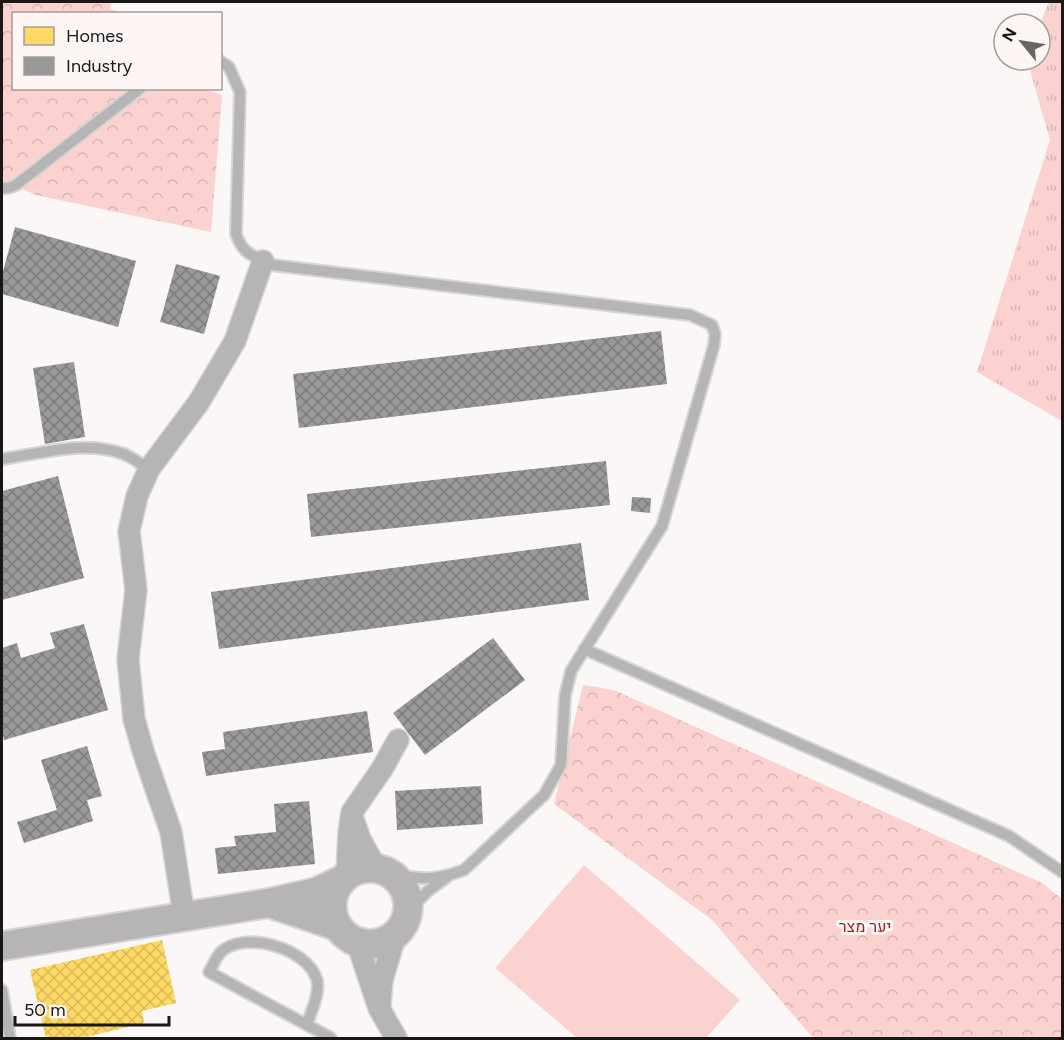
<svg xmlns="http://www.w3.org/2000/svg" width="1064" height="1040" font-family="Figtree,Heebo,sans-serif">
<defs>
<pattern id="grass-tufts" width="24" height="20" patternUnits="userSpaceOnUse" patternTransform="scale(1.5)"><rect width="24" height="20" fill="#fbd2d0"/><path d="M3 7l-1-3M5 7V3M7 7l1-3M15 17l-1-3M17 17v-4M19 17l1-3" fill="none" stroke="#d7b4b2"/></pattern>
<pattern id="forest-crowns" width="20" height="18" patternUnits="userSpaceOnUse" patternTransform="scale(1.5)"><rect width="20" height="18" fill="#fbd2d0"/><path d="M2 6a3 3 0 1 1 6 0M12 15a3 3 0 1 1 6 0" fill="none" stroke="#d7b4b2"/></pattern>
<pattern id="homes-cross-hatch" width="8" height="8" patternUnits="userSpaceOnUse" patternTransform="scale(1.5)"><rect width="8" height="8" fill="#ffd966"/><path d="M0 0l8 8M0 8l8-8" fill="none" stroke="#daba58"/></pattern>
<pattern id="industry-cross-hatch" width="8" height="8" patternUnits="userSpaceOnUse" patternTransform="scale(1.5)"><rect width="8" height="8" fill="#999"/><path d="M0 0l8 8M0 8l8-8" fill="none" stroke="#7c7c7c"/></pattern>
</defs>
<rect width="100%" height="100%" fill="#fbf7f7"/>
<polygon fill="url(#grass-tufts)" points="1049,2 1062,2 1062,421 977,372 1050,140 1027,60 1040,60 1040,24"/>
<g fill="url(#forest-crowns)">
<polygon points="2,2 111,2 110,9 122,13 14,14 14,88 204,88 222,95 211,232 36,195 2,180"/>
<polygon points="583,685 614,690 1042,883 1062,899 1062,1038 813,1038 712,920 554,804"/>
</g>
<polygon fill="#fbd2d0" points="584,865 740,1000 706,1038 577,1038 495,968"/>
<polygon fill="url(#homes-cross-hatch)" points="162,940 176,1003 142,1011 144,1023 82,1038 46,1038 30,970"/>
<g fill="url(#industry-cross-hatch)">
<polygon points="15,227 136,261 118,327 2,294 2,275"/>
<polygon points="176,264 220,276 204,334 160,322"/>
<polygon points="661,331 667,384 299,428 293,374"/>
<polygon points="74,362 85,437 45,444 33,368"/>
<polygon points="606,461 610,505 311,537 307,494"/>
<polygon points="58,476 84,578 2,600 2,491"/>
<polygon points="632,497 651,498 650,513 631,511"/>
<polygon points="581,543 589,600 219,649 211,592"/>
<polygon points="84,624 108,710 4,740 2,731 2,648 17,643 21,658 55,648 50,633"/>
<polygon points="493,638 525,680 425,755 393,713"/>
<polygon points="367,711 373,752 206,776 202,752 225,749 223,732"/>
<polygon points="87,746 102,796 87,800 93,821 24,843 17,822 57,810 41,760"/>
<polygon points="481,786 483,824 397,830 395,791"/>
<polygon points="309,801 315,864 218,874 215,848 236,846 234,836 276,832 274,804"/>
</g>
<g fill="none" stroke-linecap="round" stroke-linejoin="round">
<g stroke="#d6d4d4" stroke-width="14">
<g id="lane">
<path d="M 220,61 L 229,67 L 240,92 L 236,234 C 243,255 254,256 272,265 L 690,315 L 712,325 L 715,334 L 714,345 L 662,526 L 571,671 L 565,696 L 561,765 L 544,795 L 464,870 C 435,881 417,880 388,872"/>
<polyline points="2,188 8,188 16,185 141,88"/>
<path d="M 2,459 C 40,454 83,440 121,453 C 131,456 140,464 149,469"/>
<polyline points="584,649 1009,836 1062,872"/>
<polyline points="407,912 428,891 447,877"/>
<polyline points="2,990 10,1038"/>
<path d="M 307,1025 C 311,1011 320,994 317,980 C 308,948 244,930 221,952 C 216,957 213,966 209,972 L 331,1038"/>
</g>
</g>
<g stroke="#d6d4d4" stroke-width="24">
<g id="street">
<polyline points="353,819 360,839 376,868"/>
<polyline points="347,874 349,833 352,812 382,769 398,740"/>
<polyline points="184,916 171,832 144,754 134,719 128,659 136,590 129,531 137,496 149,469 199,402 235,341 263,261"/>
<polyline points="357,942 379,1008 396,1038"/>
<polyline points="380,1004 382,980 396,933"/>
</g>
</g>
<g stroke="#d6d4d4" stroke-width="32">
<g id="secondary">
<circle cx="370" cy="906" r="38"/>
<polyline points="269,903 337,926"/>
<polyline points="2,946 269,903 317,892 340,881"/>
</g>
</g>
<use href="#lane" stroke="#b6b5b5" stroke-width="10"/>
<use href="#street" stroke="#b6b5b5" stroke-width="21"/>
<use href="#secondary" stroke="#b6b4b4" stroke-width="28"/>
</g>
<g text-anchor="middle" stroke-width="6" stroke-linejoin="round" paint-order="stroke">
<g font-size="16" fill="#9a212d" stroke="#fdf6f5">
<text x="865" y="932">יער מצר</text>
</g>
</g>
<rect width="1064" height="1040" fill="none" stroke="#1a1717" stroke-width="6"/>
<rect x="12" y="12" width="210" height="78" fill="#fdf6f5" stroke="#a29d9c" stroke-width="1.5"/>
<rect x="24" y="27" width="30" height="18" fill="#ffd966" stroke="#a29d9c" stroke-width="1.5"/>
<text x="66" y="42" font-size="18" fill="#1a1717">Homes</text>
<rect x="24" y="57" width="30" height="18" fill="#999999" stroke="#a29d9c" stroke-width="1.5"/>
<text x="66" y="72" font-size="18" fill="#1a1717">Industry</text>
<g transform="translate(1022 42) rotate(300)"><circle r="28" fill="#fdf6f5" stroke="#a29d9c" stroke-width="1.5"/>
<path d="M0-4.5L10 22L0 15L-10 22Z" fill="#696565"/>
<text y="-9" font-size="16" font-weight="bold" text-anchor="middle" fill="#1a1717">N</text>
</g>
<path d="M15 1016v9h154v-9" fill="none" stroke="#1a1717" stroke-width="3"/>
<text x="24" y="1016" font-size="18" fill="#1a1717" stroke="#fdf6f5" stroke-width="4.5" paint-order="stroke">50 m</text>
</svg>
